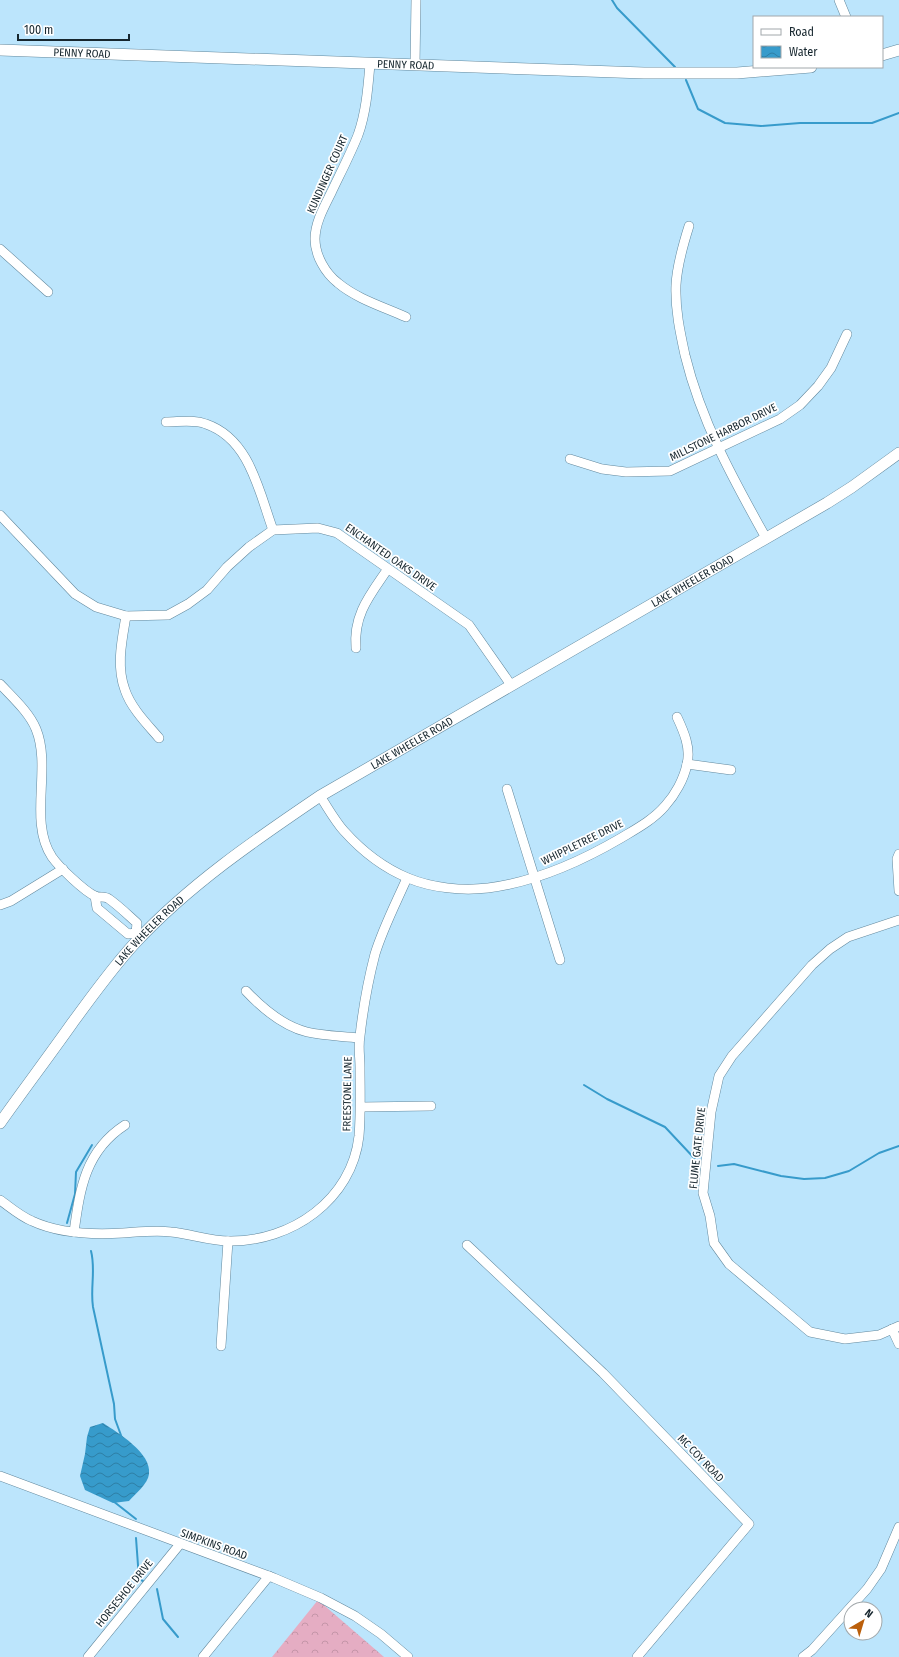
<svg xmlns="http://www.w3.org/2000/svg" width="899" height="1657" font-family="'Fira Sans Condensed',sans-serif">
<defs>
<pattern id="forest-crowns" width="20" height="18" patternUnits="userSpaceOnUse"><rect width="20" height="18" fill="#e5adc3"/><path d="M2 6a3 3 0 1 1 6 0M12 15a3 3 0 1 1 6 0" fill="none" stroke="#c495a8"/></pattern>
<pattern id="water-waves" width="16" height="10" patternUnits="userSpaceOnUse"><rect width="16" height="10" fill="#379bcb"/><path d="M0 5q4-4 8 0t8 0" fill="none" stroke="#2d7ea5"/></pattern>
</defs>
<rect width="100%" height="100%" fill="#bce5fc"/>
<polygon fill="url(#forest-crowns)" points="318,1600 384,1657 272,1657"/>
<path fill="url(#water-waves)" d="M 103,1423 C 118,1433 152,1453 149,1474 C 148,1484 135,1494 129,1501 L 113,1503 L 85,1490 L 80,1476 L 85,1454 L 87,1437 L 90,1427 Z"/>
<g fill="none" stroke-linecap="round" stroke-linejoin="round">
<g stroke="#379bcb" stroke-width="2">
<polyline points="612,0 617,8 675,67"/>
<polyline points="686,80 698,109 725,123 761,126 800,123 872,123 899,113"/>
<polyline points="584,1085 607,1099 665,1127 695,1159"/>
<polyline points="718,1166 734,1164 781,1176 804,1179 825,1178 849,1171 879,1153 899,1146"/>
<polyline points="67,1223 75,1194 76,1172 92,1145"/>
<path d="M 91,1251 C 96,1270 90,1288 93,1307 L 114,1404 L 115,1419 L 122,1438"/>
<polyline points="113,1501 136,1519"/>
<polyline points="136,1538 139,1579 143,1581"/>
<polyline points="157,1589 163,1619 178,1637"/>
</g>
<g stroke="#62889d" stroke-width="10">
<g id="minor">
<polyline points="839,0 846,17"/>
<path d="M 370,64 C 368,88 366,113 358,135 C 350,155 340,174 331,193 C 324,207 315,223 315,239 C 315,255 325,273 338,283 C 357,299 384,307 406,317"/>
<polyline points="415,65 416,0"/>
<path d="M 689,226 C 683,245 677,265 676,285 C 675,309 680,332 685,355 C 701,421 733,479 766,538"/>
<polyline points="0,249 48,292"/>
<path d="M 166,422 C 179,422 194,419 206,424 C 250,439 259,492 273,530"/>
<polyline points="570,459 602,469 626,472 670,471 780,419 800,405 818,386 831,368 847,334"/>
<polyline points="0,515 75,594 96,607 126,616 168,615 188,604 207,590 227,567 249,547 273,530 318,528 337,533 469,625 511,685"/>
<path d="M 126,616 C 122,640 116,666 125,690 C 131,708 147,724 159,738"/>
<path d="M 356,648 C 353,615 370,595 387,570"/>
<path d="M 0,684 C 12,697 29,712 36,729 C 52,768 28,821 52,857 C 59,867 84,891 95,896 C 99,898 105,896 109,899 C 119,906 128,915 137,923 L 136,933"/>
<polyline points="687,764 731,770"/>
<polyline points="507,789 560,960"/>
<path d="M 320,796 C 328,808 335,821 344,831 C 361,850 384,868 408,878 C 432,888 462,891 488,888 C 535,882 580,862 621,838 C 636,829 653,820 665,806 C 675,795 684,779 687,764 C 691,748 684,732 677,717"/>
<polyline points="899,854 897,859 899,891"/>
<polyline points="95,896 97,908 128,934 136,933 141,937"/>
<polyline points="0,905 11,901 63,869"/>
<polyline points="899,920 848,937 830,949 812,965 732,1056 719,1076 711,1112 703,1193 710,1216 714,1243 729,1264 810,1332 845,1339 879,1335 899,1326"/>
<path d="M 246,991 C 262,1008 283,1026 307,1032 C 324,1036 342,1036 359,1038"/>
<polyline points="361,1107 431,1106"/>
<path d="M 0,1200 C 10,1207 20,1216 32,1221 C 60,1234 92,1235 123,1233 C 139,1232 156,1230 171,1232 C 191,1234 210,1241 229,1241 C 291,1242 352,1200 359,1136 C 361,1113 360,1090 360,1067 C 360,1057 358,1046 360,1036 C 363,1009 368,981 375,954 C 383,928 396,903 407,878"/>
<path d="M 74,1232 C 80,1189 85,1151 125,1125"/>
<polyline points="467,1245 603,1373 749,1524 637,1657"/>
<polyline points="892,1329 899,1344"/>
<polyline points="221,1346 228,1241"/>
<polyline points="0,1476 274,1578 321,1598 355,1616 381,1634 408,1657"/>
<polyline points="88,1657 180,1544"/>
<polyline points="203,1657 269,1576"/>
<polyline points="803,1657 812,1650 867,1589 881,1569 899,1527"/>
</g>
</g>
<g stroke="#62889d" stroke-width="12">
<g id="tertiary">
<path id="s1" d="M 0,50 L 644,73 L 737,73 L 811,67"/>
<polyline points="882,55 899,50"/>
<path id="s2" d="M 0,1123 C 24,1089 49,1056 73,1022 C 93,995 112,968 135,943 C 189,885 255,840 320,796 L 827,503 L 852,487 L 899,453"/>
</g>
</g>
<use href="#minor" stroke="#fff" stroke-width="9"/>
<use href="#tertiary" stroke="#fff" stroke-width="11"/>
</g>
<g text-anchor="middle" stroke-width="3.5" stroke-linejoin="round" paint-order="stroke">
<g font-size="11" fill="#16262e" stroke="#fff">
<text dy="4" stroke="none"><textPath href="#s1" startOffset="82">PENNY ROAD</textPath></text>
<text dy="4" stroke="none"><textPath href="#s1" startOffset="406">PENNY ROAD</textPath></text>
<text transform="translate(327 174) rotate(-66)" y="4">KUNDINGER COURT</text>
<text transform="translate(723 432) rotate(-26)" y="4">MILLSTONE HARBOR DRIVE</text>
<text transform="translate(391 557) rotate(35)" y="4">ENCHANTED OAKS DRIVE</text>
<text dy="4" stroke="none"><textPath href="#s2" startOffset="892">LAKE WHEELER ROAD</textPath></text>
<text dy="4" stroke="none"><textPath href="#s2" startOffset="568">LAKE WHEELER ROAD</textPath></text>
<text transform="translate(582 842) rotate(-26)" y="4">WHIPPLETREE DRIVE</text>
<text dy="4" stroke="none"><textPath href="#s2" startOffset="244">LAKE WHEELER ROAD</textPath></text>
<text transform="translate(347 1094) rotate(-89)" y="4">FREESTONE LANE</text>
<text transform="translate(697 1148) rotate(-84)" y="4">FLUME GATE DRIVE</text>
<text transform="translate(701 1458) rotate(46)" y="4">MC COY ROAD</text>
<text transform="translate(214 1544) rotate(20)" y="4">SIMPKINS ROAD</text>
<text transform="translate(124 1593) rotate(-51)" y="4">HORSESHOE DRIVE</text>
</g>
</g>
<rect x="753" y="16" width="130" height="52" fill="#ffffff" stroke="#a2a8ab"/>
<rect x="761" y="29" width="20" height="6" fill="#ffffff" stroke="#a2a8ab"/>
<text x="789" y="36" font-size="12" fill="#16262e">Road</text>
<rect x="761" y="46" width="20" height="12" fill="url(#water-waves)" stroke="#a2a8ab"/>
<text x="789" y="56" font-size="12" fill="#16262e">Water</text>
<g transform="translate(863 1621) rotate(38)"><circle r="19" fill="#ffffff" stroke="#a2a8ab"/>
<path d="M0-3L7 15L0 10L-7 15Z" fill="#bb5f0b"/>
<text y="-6" font-size="11" font-weight="bold" text-anchor="middle" fill="#16262e">N</text>
</g>
<path d="M18 34v6h111v-6" fill="none" stroke="#16262e" stroke-width="2"/>
<text x="24" y="34" font-size="12" fill="#16262e" stroke="#ffffff" stroke-width="3" paint-order="stroke">100 m</text>
</svg>
